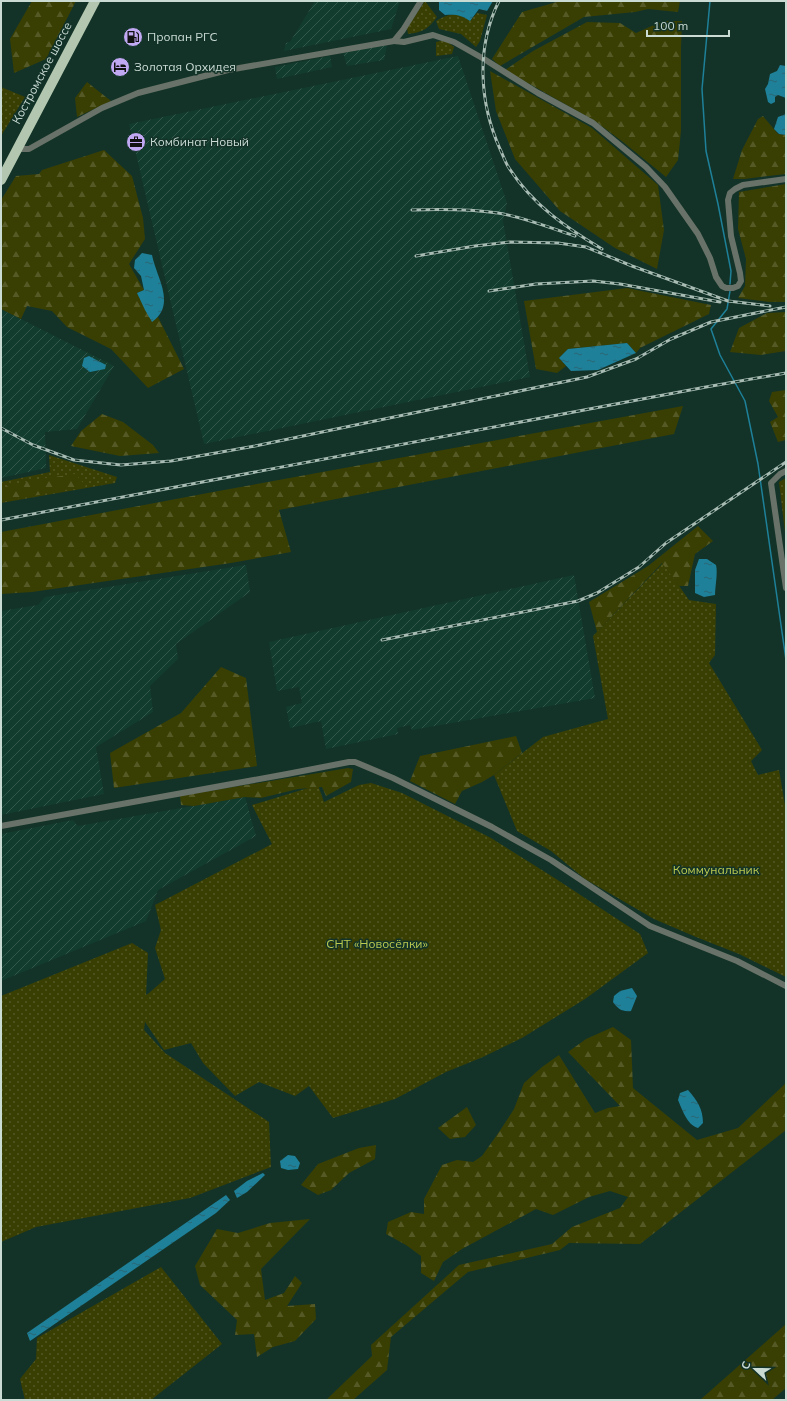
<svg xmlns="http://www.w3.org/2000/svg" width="787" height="1401" font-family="Mulish,sans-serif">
<defs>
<pattern id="industrial-furrows" width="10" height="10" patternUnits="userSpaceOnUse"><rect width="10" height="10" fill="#123c2e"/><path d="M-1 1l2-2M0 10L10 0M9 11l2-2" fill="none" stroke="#33584b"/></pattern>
<pattern id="grass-dots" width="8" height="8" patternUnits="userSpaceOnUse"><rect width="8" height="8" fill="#393e02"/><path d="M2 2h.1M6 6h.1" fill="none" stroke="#545926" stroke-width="1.8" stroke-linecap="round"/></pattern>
<pattern id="forest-firs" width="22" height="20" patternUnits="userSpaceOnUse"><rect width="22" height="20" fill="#393e02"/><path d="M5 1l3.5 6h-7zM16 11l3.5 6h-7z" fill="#545926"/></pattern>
<pattern id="water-ripples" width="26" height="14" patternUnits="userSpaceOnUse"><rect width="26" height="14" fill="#1e8099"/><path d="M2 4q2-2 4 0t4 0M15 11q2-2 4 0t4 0" fill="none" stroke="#2a6775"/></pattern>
</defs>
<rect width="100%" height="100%" fill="#133328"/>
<g fill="url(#industrial-furrows)">
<polygon points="315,1 400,1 391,29 284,51 286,43 290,42"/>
<polygon points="387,45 384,60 347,66 343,53"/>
<polygon points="330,56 332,67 277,79 275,67"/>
<polygon points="458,56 507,203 503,221 530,377 204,444 129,124"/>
<polygon points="1,309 114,366 77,429 45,432 46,468 1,478"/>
<polygon points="246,565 250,592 176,644 178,659 150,686 153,712 96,747 104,794 1,815 1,611 38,605 45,597"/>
<polygon points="574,575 595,698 412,730 410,725 397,728 398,734 326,749 321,721 290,728 286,707 302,703 299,687 277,691 269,642"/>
<polygon points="245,797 256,836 158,890 146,921 1,981 1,834 73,820 78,826"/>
</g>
<g fill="url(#grass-dots)">
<path d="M 425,1 L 437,17 C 428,29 423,32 408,34 L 407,28 Z"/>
<path d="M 477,13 L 487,15 L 480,41 L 476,47 L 461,34 L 439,29 L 436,21 C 449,13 458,12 470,21 Z"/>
<polygon points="445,40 454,47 452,54 436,56 436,42"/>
<polygon points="1,87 25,97 1,136"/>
<polygon points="49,455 117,477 115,483 1,503 1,482 50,472"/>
<polygon points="786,478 786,541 779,482"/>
<polygon points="663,563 689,600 716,604 715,655 709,663 762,750 751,761 758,775 779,770 786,811 786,977 739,954 696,937 654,919 585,879 551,851 517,831 494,775 543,737 608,719 593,636"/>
<polygon points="371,783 402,793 491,838 553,877 640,934 648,953 585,999 522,1038 483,1057 446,1072 395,1099 333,1118 309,1086 295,1096 259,1082 235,1096 203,1063 191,1043 164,1050 145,1022 144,1030 165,1053 269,1122 271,1167 190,1198 36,1227 1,1242 1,996 132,943 148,953 146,995 149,993 165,979 155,948 161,930 155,905 272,844 252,805 318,785 324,802 359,785"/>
<polygon points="161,1267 222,1344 151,1400 25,1400 20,1379 36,1359 37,1338"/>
</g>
<g fill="url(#forest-firs)">
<polygon points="32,1 76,1 46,59 14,73 10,39"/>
<polygon points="560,1 680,1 678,12 648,9 635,12 584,17 500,66 492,59 522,12"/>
<polygon points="663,21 682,21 681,48 681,131 678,160 666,177 623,142 595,121 505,70 533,51 587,22 620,23 636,33"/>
<polygon points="490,71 592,128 658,185 664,230 657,269 615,248 560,211 515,159 496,111"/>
<polygon points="87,82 111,101 77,117 75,98"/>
<polygon points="763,116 778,134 786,135 786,174 744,179 733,179 742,150 758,119"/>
<polygon points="104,150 132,176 143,218 145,239 129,264 144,290 137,293 152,321 158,317 184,369 148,388 111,349 67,327 52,311 27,306 21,319 1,309 1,200 16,176 39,174 42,170"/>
<polygon points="786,184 786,302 769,302 738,298 745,286 746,259 738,229 739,192"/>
<polygon points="627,288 711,305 709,314 640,348 636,353 627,343 568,349 559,358 566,366 557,373 536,369 524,301"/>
<polygon points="786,312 786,351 761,355 730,352 739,328 767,313"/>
<polygon points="786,390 786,440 778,442 770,422 778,417 769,401 772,392"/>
<polygon points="683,406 674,434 279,510 291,552 231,563 32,592 1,594 1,532 213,492"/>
<polygon points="102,414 123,422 153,445 159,453 120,456 71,446 81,431"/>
<polygon points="75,474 86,486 1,502 1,488 39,479"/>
<polygon points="698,526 713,541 695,554 688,586 679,586 662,563 597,632 589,602 648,566"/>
<polygon points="221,667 246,678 257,766 114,788 110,753 181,713"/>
<polygon points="516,736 522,753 494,775 482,782 462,791 455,804 410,781 420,756"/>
<polygon points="348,768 353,769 351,782 326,796 322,787 298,789 261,798 245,797 194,806 181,805 180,796"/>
<polygon points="613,1027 631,1040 633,1088 697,1140 738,1128 786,1083 786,1130 640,1244 569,1243 560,1250 468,1272 391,1337 387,1370 353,1400 326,1400 372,1356 371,1345 459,1265 552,1244 572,1227 620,1208 628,1197 610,1191 589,1197 553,1215 536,1209 462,1249 443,1262 434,1281 421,1273 421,1256 406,1245 386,1234 388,1222 411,1212 424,1214 424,1199 442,1165 457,1160 473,1162 482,1156 499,1132 514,1109 524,1083 542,1067 559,1055 595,1113 608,1108 620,1106 568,1052 586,1039"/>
<polygon points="467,1107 476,1125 465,1137 450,1139 438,1128"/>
<polygon points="376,1145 375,1159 349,1173 331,1190 318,1195 301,1185 318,1164 359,1148"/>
<polygon points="310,1219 261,1269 265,1300 284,1293 295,1276 302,1283 287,1306 315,1304 316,1319 295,1341 273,1347 257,1357 254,1334 235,1335 237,1320 200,1285 195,1266 217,1229 238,1233 270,1223"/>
<polygon points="786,1324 786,1388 772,1400 700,1400"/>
</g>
<g fill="url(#water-ripples)">
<path d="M 439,1 L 493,1 L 487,11 L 479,9 L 470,21 C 462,15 455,14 445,15 L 439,10 Z"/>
<polygon points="780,65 786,66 786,98 778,95 775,97 775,102 771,104 768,102 765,89 768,84 770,74 777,71"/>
<polygon points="786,114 786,135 779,134 774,129 778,117"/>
<path d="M 142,253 L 152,255 C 156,277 177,304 152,322 L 145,310 L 137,293 L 144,290 L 141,276 L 134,268 L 135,260 Z"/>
<polygon points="627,343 636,353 598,370 571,371 559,358 568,349"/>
<polygon points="89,356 106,365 105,369 90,372 82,366 84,358"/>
<path d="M 699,559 L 707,559 L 716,565 C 718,573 715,586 715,595 L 704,597 L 695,593 L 695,570 Z"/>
<path d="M 632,988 L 637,996 L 631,1011 C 622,1012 618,1009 613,1002 L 614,996 L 620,991 Z"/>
<path d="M 688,1090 C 697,1100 703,1109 703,1123 L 698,1128 C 687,1125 682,1109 678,1100 L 680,1093 Z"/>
<polygon points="288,1155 295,1156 300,1163 298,1169 288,1170 281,1168 280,1161"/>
<polygon points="263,1173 265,1175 247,1192 237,1198 234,1191 247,1181"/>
<polygon points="226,1195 230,1200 216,1213 30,1341 27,1333"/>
</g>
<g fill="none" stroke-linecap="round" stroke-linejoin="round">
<g stroke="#1e8099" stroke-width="1.5">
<polyline points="710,1 702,89 706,151 718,204 731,271 730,284"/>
<polyline points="730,291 727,309 711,329 720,355 745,401 758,464 786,660"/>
</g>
<g stroke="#697268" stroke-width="6">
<polyline points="394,41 404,42 433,35 454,42 484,59 538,93 593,123 646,167 665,187 698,234 710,258 716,277 722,286 726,288 733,288 738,286 741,281 740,273 731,236 728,200 730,193 735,189 743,185 786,179"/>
<polyline points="17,149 29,149 102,108 138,93 228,70 394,41 403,30 421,1"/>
<polyline points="786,471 780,474 771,483 786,588"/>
<polyline points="1,826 287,774 349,762 355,762 393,778 492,827 551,860 650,926 737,961 786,986"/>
</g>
<polyline stroke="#b3c7b0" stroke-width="10" points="1,180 95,1"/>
<g stroke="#a8bcb4" stroke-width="3">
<g id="rail">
<path d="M 499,1 C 476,47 479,102 500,149 C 503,155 505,162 509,168 C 533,205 565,227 602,249"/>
<path d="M 412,210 C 441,209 469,209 498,213 C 524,217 550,228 575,236"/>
<polyline points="416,256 475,246 510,242 558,243 586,247 632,266 728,301 770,306"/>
<polyline points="489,291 536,284 593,281 620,284 720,302"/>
<polyline points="1,428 33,445 74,460 121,465 171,461 255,446 370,422 587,377 636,359 671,339 711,322 786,307"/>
<polyline points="1,520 706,387 786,373"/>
<polyline points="382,640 578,601 597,593 639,567 666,543 786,462"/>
</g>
</g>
<use href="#rail" stroke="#133328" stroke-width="1.5" stroke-dasharray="4.5" stroke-linecap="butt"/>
</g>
<defs>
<g id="fuel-disc" transform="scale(1)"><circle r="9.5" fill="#c0a8f3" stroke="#133328"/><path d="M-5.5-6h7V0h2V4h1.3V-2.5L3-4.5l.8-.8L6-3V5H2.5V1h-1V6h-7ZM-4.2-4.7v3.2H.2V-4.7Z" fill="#111"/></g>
<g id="hotel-disc" transform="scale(1)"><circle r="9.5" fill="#c0a8f3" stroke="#133328"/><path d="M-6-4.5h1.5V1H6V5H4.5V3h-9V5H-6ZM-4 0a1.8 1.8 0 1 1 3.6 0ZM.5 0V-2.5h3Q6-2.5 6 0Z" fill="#111"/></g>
<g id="office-disc" transform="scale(1)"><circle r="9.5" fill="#c0a8f3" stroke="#133328"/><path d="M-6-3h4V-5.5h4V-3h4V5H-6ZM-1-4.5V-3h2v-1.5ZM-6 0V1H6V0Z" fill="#111"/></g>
</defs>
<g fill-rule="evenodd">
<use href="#fuel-disc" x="133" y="37"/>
<use href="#hotel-disc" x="120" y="67"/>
<use href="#office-disc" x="136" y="142"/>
</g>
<g text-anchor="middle" stroke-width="3" stroke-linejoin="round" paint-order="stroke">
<g font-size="12" fill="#cadbd4" stroke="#133328" text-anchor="start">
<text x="147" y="41">Пропан РГС</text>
<text x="134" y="71">Золотая Орхидея</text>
<text x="150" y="146">Комбинат Новый</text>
</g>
<g font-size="12" fill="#cadbd4" stroke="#133328">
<text transform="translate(42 73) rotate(-62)" y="4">Костромское шоссе</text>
</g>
<g font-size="12" fill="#bcca4f" stroke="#133328">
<text x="716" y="874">Коммунальник</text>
<text x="377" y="948">СНТ «Новосёлки»</text>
</g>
</g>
<rect width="787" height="1401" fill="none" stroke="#cadbd4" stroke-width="4"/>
<g transform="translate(755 1369) rotate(292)" stroke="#133328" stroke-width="3" paint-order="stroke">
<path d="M0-3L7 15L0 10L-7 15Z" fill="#cadbd4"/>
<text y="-6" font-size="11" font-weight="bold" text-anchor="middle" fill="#cadbd4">С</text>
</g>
<path d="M647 30v6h82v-6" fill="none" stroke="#cadbd4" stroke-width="2"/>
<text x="653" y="30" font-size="12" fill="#cadbd4" stroke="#133328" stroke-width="3" paint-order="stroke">100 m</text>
</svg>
